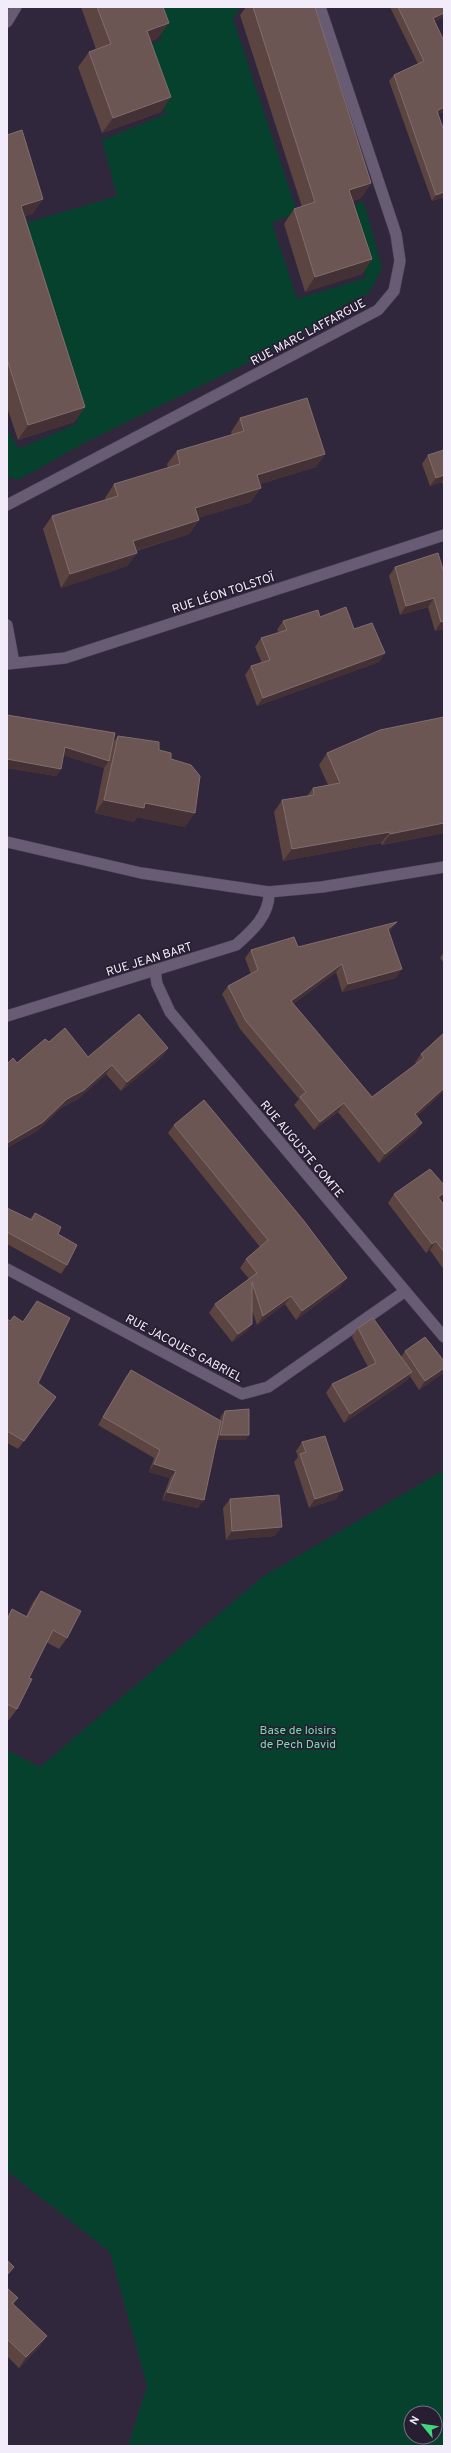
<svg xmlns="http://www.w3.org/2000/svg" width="451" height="2453" font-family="Overpass,sans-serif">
<rect width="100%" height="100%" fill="#31273c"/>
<g fill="#06412d" fill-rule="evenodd">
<polygon points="151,7 240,7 233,19 297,212 272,223 297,299 366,278 345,207 364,202 382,268 369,293 346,304 288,343 84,443 18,480 7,476 7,429 19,449 78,423 19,225 117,196 102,140 166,114 142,49 162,39"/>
<path d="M 444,1470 L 444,2446 L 128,2446 L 147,2386 L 110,2252 L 7,2171 L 7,1750 L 40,1767 L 261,1578 ZM 411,2413 L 435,2413 L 435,2437 L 411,2437 Z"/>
</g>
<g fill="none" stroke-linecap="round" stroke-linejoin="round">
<g stroke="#4d4557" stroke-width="12">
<g id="minor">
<polyline points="7,22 16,7"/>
<polyline points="7,505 378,310 394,291 400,261 396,234 320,7"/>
<polyline points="7,625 14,663"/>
<polyline points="7,664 65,658 444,535"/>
<polyline points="7,842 141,873 269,892 322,887 444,867"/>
<polyline points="155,970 157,984 170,1012 444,1337"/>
<path d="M 7,1016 L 236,945 C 252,931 270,915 269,892"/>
<polyline points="7,1269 242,1394 268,1387 404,1292"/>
</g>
</g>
<use href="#minor" stroke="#675c74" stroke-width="11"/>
</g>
<g fill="#5c4440">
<polygon points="81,7 163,7 158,38 151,41 161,112 102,133 78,67 89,52 96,49"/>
<polygon points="246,7 315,7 371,183 361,198 353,201 372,259 362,274 305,292 284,224 294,209 302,207 240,15"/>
<polygon points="390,7 444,7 444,17 435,21 438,115 444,197 432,201 389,81 394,75 418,64"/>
<polygon points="7,135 43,199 32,214 25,216 85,407 74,422 18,440 7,407"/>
<polygon points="240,418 325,454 316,467 260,484 251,502 198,518 199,520 189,534 136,551 137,553 127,566 61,588 43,529 52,516 106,500 105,498 114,484 168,468 167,464 177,451 232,435 231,432"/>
<polygon points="444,450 444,487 442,482 430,486 422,464 428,455"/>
<polygon points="438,553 444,629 435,631 428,607 400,615 389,576 395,567"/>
<polygon points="320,617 354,629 385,653 379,662 257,706 245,675 251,666 262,663 255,647 261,638 279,633 277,630 283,621"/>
<polygon points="7,715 113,742 118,736 159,750 171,759 185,827 137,817 134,822 95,813 104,768 63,755 61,769 56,776 7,768"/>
<polygon points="444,717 444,833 382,845 381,843 283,861 274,812 282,800 307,796 313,788 328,785 319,765 327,753"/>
<polygon points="391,930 389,932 396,978 342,992 336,972 293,1004 372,1097 416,1064 415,1063 421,1054 444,1033 444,1091 417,1116 416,1132 379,1163 338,1112 314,1130 294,1105 299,1099 240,1029 222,994 228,986 251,974 245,958 251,950 298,947"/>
<polygon points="444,952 444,963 440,958"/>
<polygon points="49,1042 88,1057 168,1048 162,1057 121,1091 106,1074 78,1099 61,1108 37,1131 7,1148 7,1064 17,1063"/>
<polygon points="174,1125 341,1286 296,1320 285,1304 257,1325 252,1310 252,1324 246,1332 232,1342 209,1313 215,1304 249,1279 240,1268 246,1259 260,1247 168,1133"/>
<polygon points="444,1185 444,1197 441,1200 444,1205 444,1270 430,1250 426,1253 388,1203 394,1194"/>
<polygon points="7,1208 30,1219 35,1213 58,1234 67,1265 61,1274 7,1244"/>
<polygon points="7,1319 38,1383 56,1397 18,1449 7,1443"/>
<polygon points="358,1328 401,1357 405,1351 444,1361 444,1372 442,1374 419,1390 410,1376 406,1381 344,1423 326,1393 332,1384 368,1367 352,1337"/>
<polygon points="131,1370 220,1421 221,1416 225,1411 249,1435 245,1440 217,1440 198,1508 162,1500 170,1478 149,1472 154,1458 98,1425 125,1378"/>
<polygon points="302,1442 336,1499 309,1508 294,1462 298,1457 296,1451"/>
<polygon points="230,1499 275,1536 226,1540 223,1508"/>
<polygon points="41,1591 67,1638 59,1649 46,1642 29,1678 17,1709 9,1720 7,1719 7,1617 12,1609 26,1616 33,1602"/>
<polygon points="7,2288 18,2298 13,2305 47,2336 40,2346 19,2368 7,2356"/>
</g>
<g fill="#443136">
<polygon points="444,13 444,17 429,24 433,18"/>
<polygon points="169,23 158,38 137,46 147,31"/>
<polygon points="171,97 161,112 102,133 113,118"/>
<polygon points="444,107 444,112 432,117 437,111"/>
<polygon points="371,183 361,198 339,205 349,190"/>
<polygon points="444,192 444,197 432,201 436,195"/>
<polygon points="43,199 32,214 11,221 21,206"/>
<polygon points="372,259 362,274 305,292 315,277"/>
<polygon points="85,407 74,422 18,440 28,425"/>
<polygon points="325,454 316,467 247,488 257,475"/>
<polygon points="444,475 444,479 442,482 430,486 436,478"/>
<polygon points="261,488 251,502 186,522 195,508"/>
<polygon points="199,520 189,534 124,554 133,541"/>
<polygon points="137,553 127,566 61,588 70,574"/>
<polygon points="434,598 428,607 400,615 406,606"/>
<polygon points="444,621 444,629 435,631 441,622"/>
<polygon points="385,653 379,662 257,706 263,698"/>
<polygon points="65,747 109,761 104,768 59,754"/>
<polygon points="7,759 61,769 56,776 7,768"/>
<polygon points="104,800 145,803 195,813 185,827 137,817 134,822 95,813"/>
<polygon points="444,823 444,833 382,845 390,834"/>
<polygon points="390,832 381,843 283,861 292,849"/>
<polygon points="397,922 391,930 382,938 388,929"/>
<polygon points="342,964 336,972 285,1010 291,1001"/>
<polygon points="402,969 396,978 342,992 348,984"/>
<polygon points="168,1048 162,1057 121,1091 127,1082"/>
<polygon points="112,1065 106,1074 78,1099 61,1108 37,1131 7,1148 7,1143"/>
<polygon points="444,1088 444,1091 409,1123 415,1114"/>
<polygon points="344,1103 338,1112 314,1130 320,1122"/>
<polygon points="422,1123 416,1132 379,1163 385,1154"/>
<polygon points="444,1193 444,1197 442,1199 432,1206 438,1197"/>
<polygon points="436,1241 430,1250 426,1253 432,1244"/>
<polygon points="347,1278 341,1286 296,1320 302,1311"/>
<polygon points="291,1296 285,1304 257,1325 263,1316"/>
<polygon points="252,1324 246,1332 232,1342 238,1334"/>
<polygon points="444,1368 444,1372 442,1374 419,1390 425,1381"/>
<polygon points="412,1372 406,1381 344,1423 350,1414"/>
<polygon points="220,1435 249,1435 245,1440 217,1440"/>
<polygon points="154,1464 176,1471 170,1478 149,1472"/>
<polygon points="343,1490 336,1499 309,1508 315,1499"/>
<polygon points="167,1492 204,1500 198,1508 162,1500"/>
<polygon points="282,1527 275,1536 226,1540 232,1531"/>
<polygon points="47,2336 40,2346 19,2368 26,2357"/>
</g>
<g fill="#6c5654" stroke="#816d6e">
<polygon points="97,7 163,7 169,23 147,31 171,97 113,118 89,52 111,44"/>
<polygon points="253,7 315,7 371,183 349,190 372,259 315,277 294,209 315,202"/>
<polygon points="398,7 444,7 444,13 433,18 444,41 444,107 437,111 444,131 444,192 436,195 394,75 424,61"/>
<polygon points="22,130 43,199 21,206 85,407 28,425 7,359 7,135"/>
<polygon points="307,398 325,454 257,475 261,488 195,508 199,520 133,541 137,553 70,574 52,516 118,496 114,484 180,464 177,451 244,431 240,418"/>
<polygon points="444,450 444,475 436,478 428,455"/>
<polygon points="438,553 444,573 444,621 441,622 434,598 406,606 395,567"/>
<polygon points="346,607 354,629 372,623 385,653 263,698 251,666 270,660 261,638 287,630 283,621 318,610 320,617"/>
<polygon points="7,715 115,733 109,761 65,747 61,769 7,759"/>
<polygon points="444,717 444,823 390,834 390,832 292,849 282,800 314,795 313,788 340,783 327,753 380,730"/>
<polygon points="118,736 159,742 159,750 171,753 171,759 191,765 200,776 195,813 145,803 144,808 104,800"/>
<polygon points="397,922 388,929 402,969 348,984 342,964 291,1001 372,1097 424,1058 421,1054 444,1033 444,1088 415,1114 422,1123 385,1154 344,1103 320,1122 300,1097 306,1092 246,1021 228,986 258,970 251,950 294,937 298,947"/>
<polygon points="139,1014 168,1048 127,1082 112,1065 84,1090 67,1099 43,1122 7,1143 7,1064 13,1058 17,1063 45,1039 49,1042 65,1028 88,1057"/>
<polygon points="204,1100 304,1221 347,1278 302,1311 291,1296 263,1316 252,1282 252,1324 238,1334 215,1304 257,1273 246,1259 268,1240 174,1125"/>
<polygon points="430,1169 444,1185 444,1193 438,1197 444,1205 444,1252 436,1241 432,1244 394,1194"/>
<polygon points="7,1208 32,1220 35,1213 61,1227 58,1234 77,1245 67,1265 7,1232"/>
<polygon points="37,1301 70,1318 38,1383 56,1397 24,1441 7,1431 7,1319 10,1321 14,1316 23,1322"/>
<polygon points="373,1318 412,1372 350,1414 332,1384 376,1363 358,1328"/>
<polygon points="425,1337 444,1361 444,1368 425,1381 405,1351"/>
<polygon points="131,1370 221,1421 204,1500 167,1492 176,1471 154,1464 160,1450 103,1417"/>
<polygon points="249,1409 249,1435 220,1435 225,1411"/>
<polygon points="325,1436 343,1490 315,1499 300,1454 306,1452 302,1442"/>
<polygon points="279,1495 282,1527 232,1531 230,1499"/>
<polygon points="41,1591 81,1611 67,1638 53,1630 29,1678 32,1679 17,1709 7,1704 7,1620 12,1609 27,1617"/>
<polygon points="7,2260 14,2267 7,2275"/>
<polygon points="7,2288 18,2298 12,2303 47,2336 26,2357 7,2339"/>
</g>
<g text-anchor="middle" stroke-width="3.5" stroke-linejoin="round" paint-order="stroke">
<g font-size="12" fill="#f2ecfa" stroke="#271e32">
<text transform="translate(308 332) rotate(-28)" y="4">RUE MARC LAFFARGUE</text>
<text transform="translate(223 593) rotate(-18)" y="4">RUE LÉON TOLSTOÏ</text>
<text transform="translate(149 959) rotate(-17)" y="4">RUE JEAN BART</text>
<text transform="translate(302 1149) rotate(50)" y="4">RUE AUGUSTE COMTE</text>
<text transform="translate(184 1348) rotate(28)" y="4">RUE JACQUES GABRIEL</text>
</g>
<g font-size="12" fill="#7cd9b0" stroke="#271e32">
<text x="298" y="1734">Base de loisirs<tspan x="298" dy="14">de Pech David</tspan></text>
</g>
</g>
<rect width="451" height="2453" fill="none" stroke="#f2ecfa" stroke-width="16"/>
<g transform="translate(423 2425) rotate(299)"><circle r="19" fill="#271e32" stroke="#787082"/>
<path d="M0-3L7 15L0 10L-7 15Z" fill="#41d77c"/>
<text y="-6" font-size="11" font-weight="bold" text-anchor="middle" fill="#f2ecfa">N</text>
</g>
</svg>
